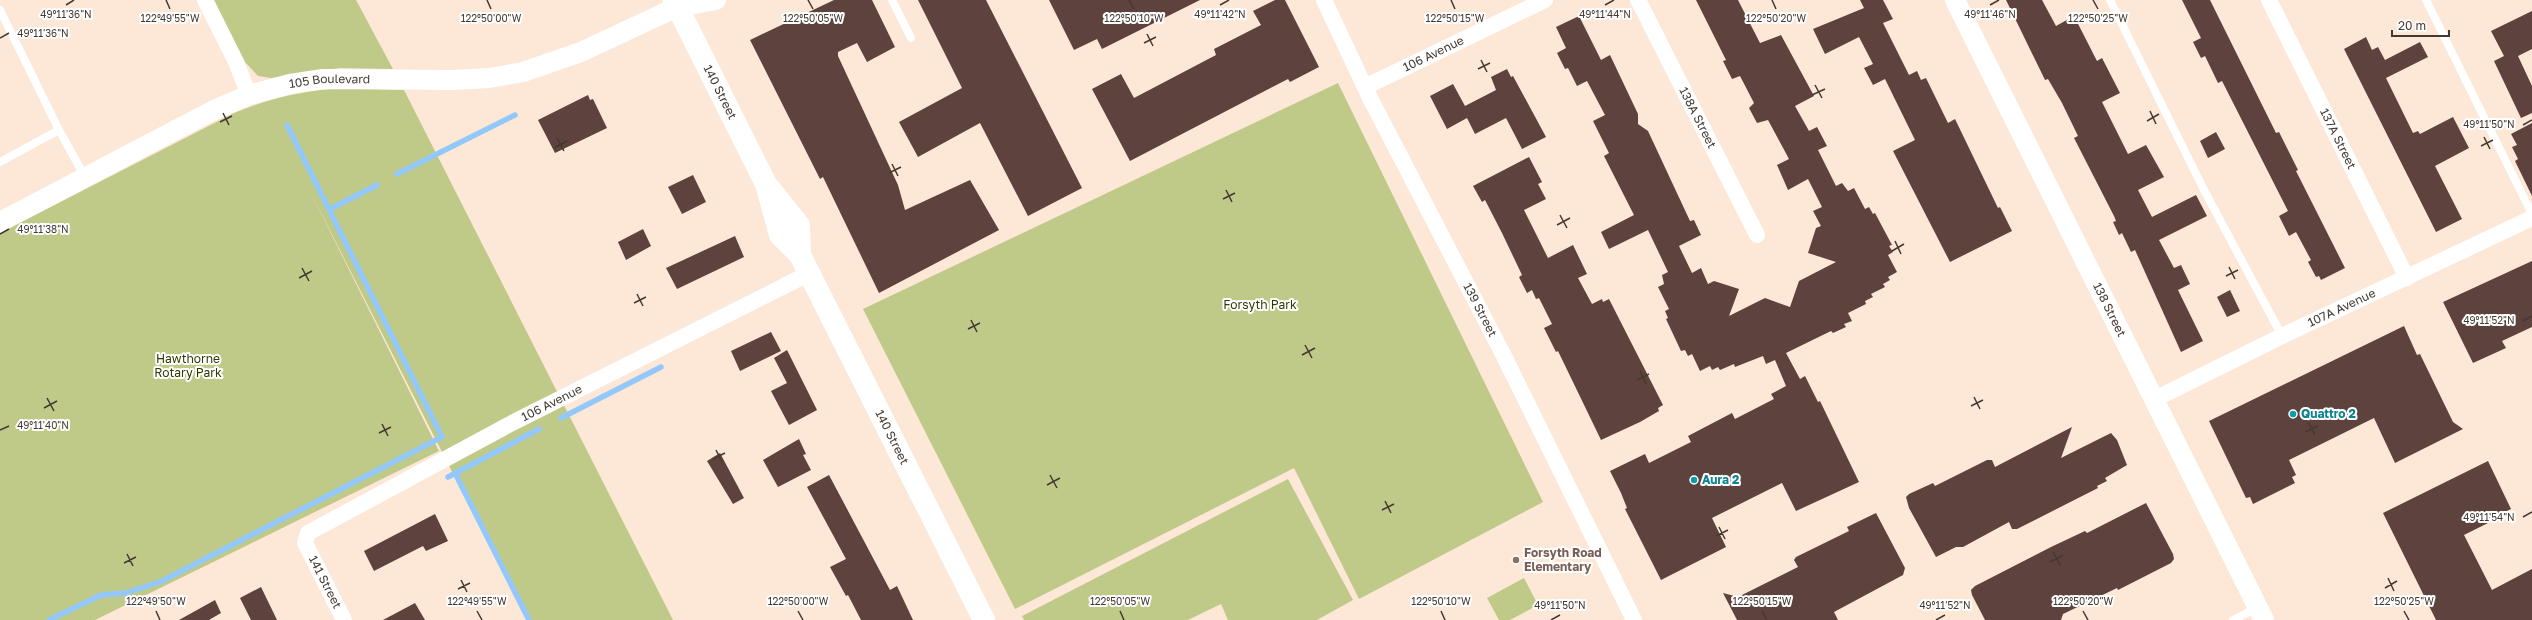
<svg xmlns="http://www.w3.org/2000/svg" width="2532" height="620" font-family="'Golos Text',sans-serif">
<rect width="100%" height="100%" fill="#fde7d7"/>
<g fill="#bfca89">
<polygon points="214,0 356,0 393,69 340,68 271,78 258,76 245,62"/>
<polygon points="1338,83 1543,502 1359,599 1294,468 1015,609 863,309"/>
<path d="M 345,88 L 404,90 L 673,620 L 527,620 L 308,187 L 439,451 L 95,620 L 0,620 L 0,233 L 234,113 C 270,98 306,90 345,88 Z"/>
<polygon points="1288,479 1353,600 1317,620 1228,620 1221,604 1188,620 1024,620 1022,616"/>
<polygon points="1524,578 1538,605 1510,620 1499,620 1487,598"/>
</g>
<g fill="none" stroke-linecap="round" stroke-linejoin="round">
<g stroke="#92c8fc" stroke-width="5.5">
<polyline points="397,174 515,115"/>
<polyline points="330,209 377,185"/>
<polyline points="561,418 661,367"/>
<polyline points="455,473 529,620"/>
<polyline points="448,477 539,429"/>
<polyline points="49,620 101,595 126,593 162,581 442,437 287,125"/>
</g>
</g>
<g fill="#5e423d">
<polygon points="834,0 872,0 895,47 867,62 857,43 838,52 838,56 898,185 905,210 970,180 999,230 879,293 823,177 820,179 750,40"/>
<polygon points="918,0 986,0 1082,188 1028,216 980,123 918,157 899,122 962,88"/>
<polygon points="1049,0 1200,0 1102,49 1097,39 1074,50"/>
<polygon points="1275,0 1285,0 1319,67 1290,82 1288,79 1130,161 1092,89 1121,74 1134,98 1216,55 1214,49 1261,25 1253,11"/>
<polygon points="1696,0 1738,0 1760,43 1781,35 1814,96 1795,106 1809,131 1817,127 1827,146 1818,150 1836,186 1842,183 1848,191 1854,188 1865,209 1869,207 1873,214 1875,213 1892,245 1889,246 1893,252 1888,255 1897,272 1888,277 1890,280 1883,284 1885,287 1871,294 1873,297 1865,301 1866,304 1848,313 1852,321 1844,324 1846,327 1833,333 1831,331 1786,353 1800,379 1805,376 1818,402 1820,401 1859,482 1796,511 1782,483 1712,518 1726,547 1661,580 1625,509 1627,508 1621,493 1610,471 1645,454 1649,463 1691,442 1688,436 1732,413 1735,419 1774,399 1771,394 1786,386 1775,360 1766,364 1763,356 1735,367 1734,364 1720,370 1718,367 1712,370 1710,366 1700,371 1692,354 1688,356 1685,350 1681,351 1666,319 1668,318 1665,311 1669,309 1658,287 1664,284 1662,275 1668,272 1648,230 1609,249 1601,232 1634,215 1604,156 1609,153 1593,121 1605,115 1587,81 1577,86 1568,68 1565,69 1557,53 1566,48 1556,27 1579,16 1601,60 1610,55 1638,114 1638,124 1648,131 1690,221 1694,220 1701,235 1679,246 1692,273 1701,268 1708,284 1714,281 1739,289 1729,316 1765,298 1790,307 1799,281 1836,262 1808,253 1816,228 1821,226 1813,211 1822,207 1808,179 1788,190 1777,165 1789,159 1768,120 1757,123 1749,108 1754,103 1740,76 1732,79 1723,61 1726,60"/>
<polygon points="1860,0 1883,0 1893,19 1883,23 1909,75 1917,71 1921,80 1926,78 1948,123 1955,119 1998,208 2000,207 2012,231 1950,262 1893,151 1915,140 1885,79 1873,85 1864,68 1873,64 1859,37 1825,54 1813,29 1864,8"/>
<polygon points="2006,0 2042,0 2056,26 2074,16 2097,61 2102,58 2120,93 2102,102 2128,154 2146,145 2164,177 2138,190 2152,217 2196,195 2207,216 2159,240 2174,268 2181,265 2190,284 2178,290 2203,341 2181,352 2135,250 2131,252 2122,233 2119,235 2113,222 2116,221 2114,216 2074,138 2078,136 2062,103 2048,79 2045,80"/>
<polygon points="2182,0 2210,0 2276,133 2279,132 2298,170 2296,171 2345,268 2321,280 2319,276 2316,277 2308,262 2311,260 2296,232 2289,236 2279,216 2288,211 2222,81 2218,83 2205,56 2201,58 2193,42 2201,38"/>
<polygon points="2532,11 2532,49 2518,56 2532,86 2532,113 2521,118 2494,61 2504,56 2491,31"/>
<polygon points="2366,37 2372,50 2378,47 2385,60 2420,42 2428,57 2386,78 2413,133 2418,131 2420,134 2453,117 2469,148 2435,166 2462,219 2436,232 2344,49"/>
<polygon points="1507,69 1511,77 1513,76 1546,137 1522,149 1506,118 1475,134 1467,118 1447,129 1430,96 1453,84 1465,106 1496,90 1491,77"/>
<polygon points="588,95 590,100 593,99 607,128 555,153 538,120"/>
<polygon points="2532,123 2532,196 2515,161 2518,159 2512,147 2517,145 2511,134"/>
<polygon points="2216,132 2225,149 2208,158 2200,141"/>
<polygon points="1529,157 1542,182 1538,184 1546,199 1524,210 1548,258 1573,245 1587,274 1578,278 1592,304 1602,299 1603,302 1609,299 1663,405 1658,408 1659,411 1640,422 1601,440 1558,351 1556,352 1544,328 1552,324 1539,298 1536,299 1532,290 1527,293 1519,277 1522,275 1502,233 1485,200 1482,202 1473,186"/>
<polygon points="693,175 706,202 682,214 668,187"/>
<polygon points="643,229 651,246 626,260 618,242"/>
<polygon points="735,236 744,257 677,289 666,268"/>
<polygon points="2532,261 2532,327 2502,341 2506,348 2473,363 2443,302"/>
<polygon points="2230,290 2240,311 2227,317 2217,297"/>
<polygon points="2404,326 2417,355 2420,354 2453,422 2463,429 2395,463 2374,418 2289,460 2296,475 2292,477 2295,483 2253,504 2250,497 2246,498 2209,421"/>
<polygon points="771,332 781,351 740,371 731,351"/>
<polygon points="787,350 817,410 789,425 771,391 787,383 774,358"/>
<polygon points="2072,427 2061,458 2111,433 2117,440 2127,465 2105,478 2107,481 2097,486 2098,488 2017,529 2012,529 2009,522 1963,547 1956,547 1936,557 1909,508 1906,497 1909,494 1933,483 1935,486 1987,460 1992,460 1995,467"/>
<polygon points="799,439 806,454 803,455 811,470 778,487 763,460"/>
<polygon points="720,453 744,498 733,504 707,461"/>
<polygon points="2488,461 2511,509 2507,511 2508,513 2464,535 2492,590 2532,569 2532,620 2436,620 2383,513"/>
<polygon points="829,475 890,590 897,586 913,620 861,620 848,595 846,596 830,567 846,559 807,487"/>
<polygon points="2146,503 2173,554 2174,559 2171,563 2118,590 2117,588 2063,614 2061,620 1985,620 1972,595 1971,590 1975,586 2051,547 2085,531 2087,533"/>
<polygon points="1876,513 1905,568 1903,575 1834,612 1838,620 1737,620 1723,593 1738,597 1798,567 1794,560 1796,557 1849,531 1847,527"/>
<polygon points="435,514 448,541 426,551 423,546 374,571 364,551"/>
<polygon points="261,587 277,620 251,620 240,598"/>
<polygon points="215,600 221,613 209,620 179,620"/>
<polygon points="415,603 425,620 383,620"/>
</g>
<g fill="none" stroke-linecap="round" stroke-linejoin="round">
<g stroke="#fff" stroke-width="8">
<polyline points="892,0 911,38"/>
<polyline points="2110,0 2204,190 2282,336"/>
<polyline points="2426,0 2532,214"/>
<polyline points="0,10 59,130 0,162"/>
<polyline points="59,130 85,177"/>
<polyline points="2233,620 2257,608"/>
</g>
<g stroke="#fff" stroke-width="16">
<polyline points="205,0 236,62 249,95"/>
<path id="s1" d="M 1324,0 L 1370,98 L 1504,356 L 1634,620"/>
<path id="s2" d="M 1638,0 L 1757,235"/>
<path id="s3" d="M 2269,0 L 2407,278"/>
<path id="s4" d="M 1365,87 L 1545,0"/>
<path id="s5" d="M 2153,400 L 2282,336 L 2532,218"/>
<path id="s6" d="M 344,620 L 305,543 L 308,533 L 512,423 L 808,274"/>
</g>
<g stroke="#fff" stroke-width="20">
<path id="s7" d="M 1955,0 L 2264,620"/>
<path id="s8" d="M 0,222 L 212,111 L 249,95 L 290,84 L 323,79 L 453,80 L 489,78 L 523,72 L 581,52 L 677,7 L 716,0"/>
</g>
<g stroke="#fff" stroke-width="22">
<path id="s9" d="M 674,0 L 766,184 L 780,235 L 800,255 L 984,620"/>
<polyline points="771,190 799,225 800,255"/>
</g>
</g>
<path fill="none" stroke="#433931" stroke-width="1.5" d="M 166,0 L 170,9M 487,0 L 491,9M 808,0 L 813,9M 1129,0 L 1134,9M 1451,0 L 1455,9M 1772,0 L 1776,9M 2093,0 L 2098,9M 66,5 L 74,0M 1220,5 L 1229,0M 1605,5 L 1614,0M 1990,5 L 1999,0M 1147,34 L 1153,46M 0,38 L 9,33M 1144,43 L 1156,37M 1481,60 L 1487,72M 1478,69 L 1490,63M 1815,85 L 1822,98M 1812,95 L 1825,89M 2150,111 L 2156,124M 223,113 L 229,125M 2147,121 L 2159,114M 220,122 L 232,116M 2523,125 L 2532,120M 2484,137 L 2490,149M 557,138 L 564,151M 2481,146 L 2493,140M 554,148 L 567,141M 892,164 L 898,176M 889,173 L 901,167M 1226,190 L 1232,202M 1223,199 L 1235,193M 1560,215 L 1567,228M 1557,225 L 1570,218M 0,234 L 9,229M 1895,241 L 1901,254M 1892,251 L 1904,244M 2229,267 L 2235,279M 302,268 L 309,281M 2226,276 L 2238,270M 299,278 L 312,271M 637,294 L 643,306M 634,303 L 646,297M 971,320 L 977,332M 2523,321 L 2532,316M 968,329 L 980,323M 1305,345 L 1312,358M 1302,355 L 1315,348M 1640,371 L 1646,384M 1637,380 L 1649,374M 1974,397 L 1980,409M 47,398 L 54,411M 1971,406 L 1983,400M 44,408 L 57,401M 2308,422 L 2315,435M 382,424 L 388,436M 0,430 L 9,426M 2305,432 L 2318,426M 379,433 L 391,427M 716,450 L 722,462M 713,459 L 725,453M 1050,475 L 1057,488M 1047,485 L 1060,478M 1385,501 L 1391,513M 1382,510 L 1394,504M 2523,517 L 2532,512M 1719,527 L 1725,539M 1716,536 L 1728,530M 2053,552 L 2060,565M 127,554 L 133,566M 2050,562 L 2063,555M 124,563 L 136,557M 2388,578 L 2394,591M 461,580 L 467,592M 2385,588 L 2397,581M 458,589 L 470,583M 156,611 L 160,620M 477,611 L 482,620M 798,611 L 803,620M 1120,611 L 1124,620M 1441,611 L 1445,620M 1762,611 L 1767,620M 2083,611 L 2088,620M 2404,611 L 2409,620M 1551,620 L 1560,615M 1936,620 L 1945,615"/>
<g fill="#0f9aa8" stroke="#fff" stroke-width="1.5">
<circle cx="2293" cy="414" r="4"/>
<circle cx="1694" cy="480" r="4"/>
</g>
<circle fill="#8d6e63" stroke="#fff" stroke-width="1.5" cx="1516" cy="560" r="4"/>
<g text-anchor="middle" stroke-width="4" stroke-linejoin="round" paint-order="stroke">
<g font-size="12" fill="#433931" stroke="#fff">
<text dy="4" stroke="none"><textPath href="#s4" startOffset="76">106 Avenue</textPath></text>
<text dy="4" stroke="none"><textPath href="#s8" startOffset="362">105 Boulevard</textPath></text>
<text dy="4" stroke="none"><textPath href="#s9" startOffset="103">140 Street</textPath></text>
<text dy="4" stroke="none"><textPath href="#s2" startOffset="132">138A Street</textPath></text>
<text dy="4" stroke="none"><textPath href="#s3" startOffset="155">137A Street</textPath></text>
<text dy="4" stroke="none"><textPath href="#s5" startOffset="210">107A Avenue</textPath></text>
<text dy="4" stroke="none"><textPath href="#s1" startOffset="347">139 Street</textPath></text>
<text dy="4" stroke="none"><textPath href="#s7" startOffset="346">138 Street</textPath></text>
<text dy="4" stroke="none"><textPath href="#s6" startOffset="373">106 Avenue</textPath></text>
<text dy="4" stroke="none"><textPath href="#s9" startOffset="491">140 Street</textPath></text>
<text transform="translate(325 582) rotate(63)" y="4">141 Street</text>
</g>
<g font-size="12" fill="#333901" stroke="#fff">
<text x="1260" y="309">Forsyth Park</text>
<text x="188" y="363">Hawthorne<tspan x="188" dy="14">Rotary Park</tspan></text>
</g>
<g font-size="12" font-weight="bold" fill="#0d838f" stroke="#fff" text-anchor="start">
<text x="2301" y="418">Quattro 2</text>
<text x="1702" y="484">Aura 2</text>
</g>
<g font-size="12" font-weight="bold" fill="#785e54" stroke="#fff" text-anchor="start">
<text x="1524" y="557">Forsyth Road<tspan x="1524" dy="14">Elementary</tspan></text>
</g>
</g>
<g font-size="10" text-anchor="middle" fill="#433931" stroke="#fff" stroke-width="4" stroke-linejoin="round" paint-order="stroke">
<text x="66" y="18">49°11'36"N</text>
<text x="1605" y="18">49°11'44"N</text>
<text x="1990" y="18">49°11'46"N</text>
<text x="1220" y="18">49°11'42"N</text>
<text x="170" y="22">122°49'55"W</text>
<text x="491" y="22">122°50'00"W</text>
<text x="813" y="22">122°50'05"W</text>
<text x="1134" y="22">122°50'10"W</text>
<text x="1455" y="22">122°50'15"W</text>
<text x="1776" y="22">122°50'20"W</text>
<text x="2098" y="22">122°50'25"W</text>
<text x="43" y="37">49°11'36"N</text>
<text x="2489" y="128">49°11'50"N</text>
<text x="43" y="233">49°11'38"N</text>
<text x="2489" y="324">49°11'52"N</text>
<text x="43" y="429">49°11'40"N</text>
<text x="2489" y="521">49°11'54"N</text>
<text x="156" y="605">122°49'50"W</text>
<text x="477" y="605">122°49'55"W</text>
<text x="798" y="605">122°50'00"W</text>
<text x="1120" y="605">122°50'05"W</text>
<text x="1441" y="605">122°50'10"W</text>
<text x="1762" y="605">122°50'15"W</text>
<text x="2083" y="605">122°50'20"W</text>
<text x="2404" y="605">122°50'25"W</text>
<text x="1560" y="609">49°11'50"N</text>
<text x="1945" y="609">49°11'52"N</text>
</g>
<path d="M2392 30v6h57v-6" fill="none" stroke="#433931" stroke-width="2"/>
<text x="2398" y="30" font-size="12" fill="#433931" stroke="#ffffff" stroke-width="3" paint-order="stroke">20 m</text>
</svg>
